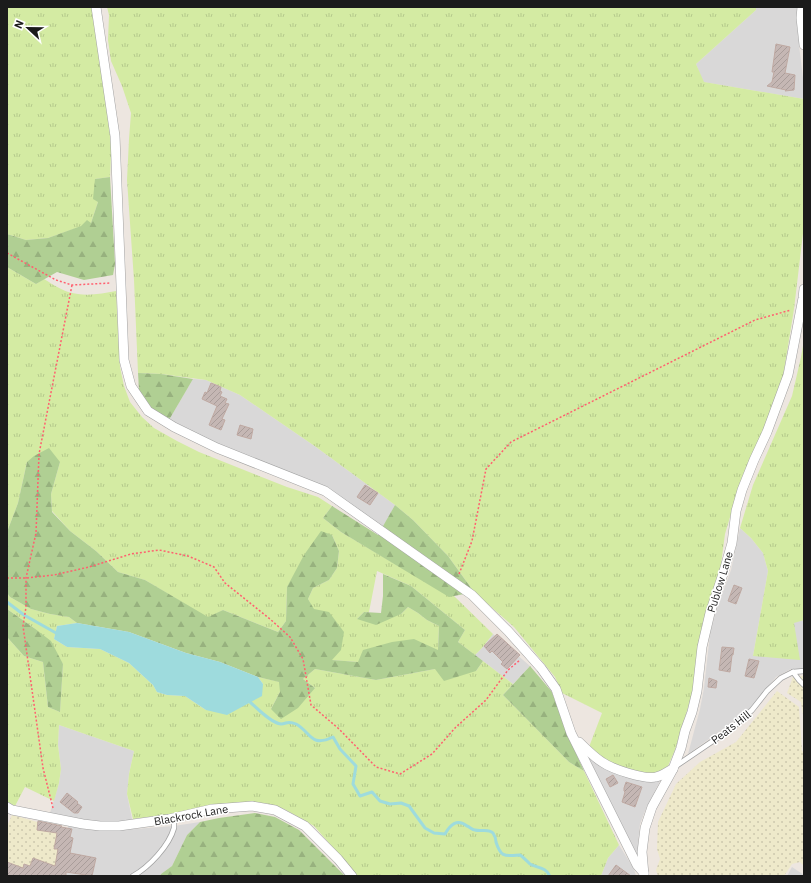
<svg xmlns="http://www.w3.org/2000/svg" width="811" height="883" font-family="'IBM Plex Sans',sans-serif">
<defs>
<pattern id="farmland-dots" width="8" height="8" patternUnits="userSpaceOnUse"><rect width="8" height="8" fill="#eee9ca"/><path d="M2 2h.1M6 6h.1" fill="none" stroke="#ccc7ad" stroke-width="1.8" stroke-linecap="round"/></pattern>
<pattern id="grass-tufts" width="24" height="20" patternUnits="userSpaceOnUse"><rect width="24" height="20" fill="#d4eba3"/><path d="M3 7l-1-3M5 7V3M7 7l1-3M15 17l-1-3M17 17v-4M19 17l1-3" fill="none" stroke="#b5c98c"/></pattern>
<pattern id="forest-firs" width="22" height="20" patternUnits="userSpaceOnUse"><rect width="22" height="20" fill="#b0cf93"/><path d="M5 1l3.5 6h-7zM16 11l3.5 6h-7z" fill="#97b17e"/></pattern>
<pattern id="building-hatch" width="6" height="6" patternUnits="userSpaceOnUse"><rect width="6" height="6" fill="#c5b7b4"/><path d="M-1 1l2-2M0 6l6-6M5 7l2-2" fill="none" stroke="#a99d9a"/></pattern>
</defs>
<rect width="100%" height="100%" fill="#ede6e0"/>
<g fill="#d9d8d8">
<polygon points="756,7 804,7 804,44 799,45 804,86 804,99 703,82 696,64 756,10"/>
<polygon points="193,379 206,380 240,395 316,447 395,505 382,529 327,488 225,448 169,420"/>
<polygon points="740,528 751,538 763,553 768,571 753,656 794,622 804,620 804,669 791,669 776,677 747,712 688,754 700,709 704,688 710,634 716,611 731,570"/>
<polygon points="493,634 530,666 513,684 475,655 482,648"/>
<polygon points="59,725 134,751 129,774 127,794 134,829 174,826 200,822 187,835 172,866 161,874 160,876 57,876 70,818 50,813 59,783 61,769 58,745"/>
<polygon points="586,754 661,779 645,811 640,824 638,844 638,859"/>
<polygon points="619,845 634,869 636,876 601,876 608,858"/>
<polygon points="792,867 804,875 804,876 787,876"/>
</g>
<g fill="url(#farmland-dots)">
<polygon points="804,676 804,721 801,702 787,693 793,677"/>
<polygon points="777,691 799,707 802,751 804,752 804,866 800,862 792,864 784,876 658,876 656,870 660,859 657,849 658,822 676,784 700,762 736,742"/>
<polygon points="12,815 67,830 57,876 7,876 7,826"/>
</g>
<g fill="url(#grass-tufts)">
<polygon points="7,7 93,7 112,135 110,177 95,179 98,202 91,223 48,238 26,240 7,234"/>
<polygon points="107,7 756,7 756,10 696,64 704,82 804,99 804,225 794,309 783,377 765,427 742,477 725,534 720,572 693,691 675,750 668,766 656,773 635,772 613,765 589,747 602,713 562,693 555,677 514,627 474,592 448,556 413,520 395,505 316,447 240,395 206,380 161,374 138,373 134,280 127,180 129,139 131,113 122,86 111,61 108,40 109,15"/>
<path d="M 7,267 L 36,284 L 44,279 C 55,286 66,293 78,294 C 91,296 104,293 116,291 L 120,367 L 124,386 L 130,402 L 142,417 L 154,428 L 177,441 L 199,452 L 287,487 L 318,497 L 332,506 L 323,518 L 341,532 L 449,596 L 454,596 L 493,634 L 482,648 L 475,655 L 458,642 L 465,630 L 411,586 L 377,571 L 369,612 L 364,612 L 357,619 L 401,614 L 408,607 L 418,613 L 427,620 L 439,626 L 438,650 L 358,662 L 331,660 L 313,609 L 308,599 L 313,588 L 329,580 L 337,568 L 339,551 L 332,535 L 287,587 L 286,621 L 278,632 L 223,610 L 208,618 L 145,580 L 118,572 L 96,551 L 70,531 L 52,511 L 51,494 L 60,462 L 27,462 L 18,503 L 7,532 Z"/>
<polygon points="804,340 804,620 794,623 800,660 753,656 768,571 763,553 751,538 740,528 753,485 792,396 801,357"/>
<polygon points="7,593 10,597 31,609 50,614 69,617 77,623 57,626 54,639 67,647 100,649 129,663 153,685 157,692 167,695 185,696 206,710 263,684 258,677 280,682 280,692 271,709 315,688 303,679 315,669 376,680 435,669 476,671 483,661 513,684 503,695 569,762 584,771 619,845 608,858 601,876 358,876 314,826 302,819 284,809 269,804 252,802 198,808 174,814 133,819 127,794 129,774 134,751 59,725 58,745 61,769 59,783 54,801 25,787 15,806 7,802 7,637 24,656 43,662 48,707 60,712 63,664 34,628 7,609"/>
</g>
<g fill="url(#forest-firs)">
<polygon points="110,177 115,264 113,275 84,280 57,272 36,284 7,267 7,234 26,240 48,238 81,226 87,220 91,223 98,202 93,199 95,179"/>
<polygon points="138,373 161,374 193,379 169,420 152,409 139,390"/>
<polygon points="49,448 60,462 51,494 52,512 70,531 96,551 118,572 145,580 208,617 223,610 278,632 286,621 287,587 304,555 321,531 332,535 339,551 337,568 329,580 313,588 308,599 314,609 329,612 344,632 341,650 332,660 358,662 363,650 392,642 414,639 438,650 439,626 427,620 418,613 408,607 401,614 376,625 357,619 364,612 381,613 383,596 383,574 411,586 465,630 458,642 483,661 476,671 444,681 435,669 376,680 315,669 303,679 315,688 298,708 281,719 271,709 280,692 279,682 258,677 220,662 186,653 129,632 77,623 69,617 50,614 31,609 10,597 7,593 7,532 18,503 27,462 34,456"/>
<polygon points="395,505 413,520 448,556 474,592 449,597 341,532 323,518 332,506 378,535"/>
<polygon points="7,609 34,628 51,641 63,664 60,712 48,707 43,662 24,656 7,637"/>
<polygon points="530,666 552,692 565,729 584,771 569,762 503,695"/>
<polygon points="255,813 275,817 299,830 345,876 160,876 161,874 172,866 187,835 200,822 219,818"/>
</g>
<polygon fill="#9edbdd" points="77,623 129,632 186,653 220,662 258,677 263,684 262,696 227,715 206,710 185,696 167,695 157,692 153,685 129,663 100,649 67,647 54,639 57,626"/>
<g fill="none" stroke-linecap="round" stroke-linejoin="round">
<g stroke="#9edbdd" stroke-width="3">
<polyline points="7,602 24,615 56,633"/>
<path d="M 250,702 C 257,708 271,723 281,724 C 287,724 287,720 296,724 C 311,732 310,748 333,737 L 340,749 L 356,766 L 353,784 L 360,796 L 372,792 L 380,801 L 390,804 L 401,803 L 409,806 L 425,828 L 434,833 L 445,834 C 450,825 457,818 467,826 C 470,827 472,830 475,830 C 481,832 488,828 493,833 C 495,836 496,839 496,842 C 501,858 505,856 520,855 C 523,857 527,861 530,864 C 537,868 546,867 550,876"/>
</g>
</g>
<g fill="url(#building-hatch)" stroke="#bfa9a2">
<polygon points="776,44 790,47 785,73 795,75 794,90 785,91 786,90 767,86 772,82 774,72 772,72"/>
<polygon points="211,383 221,387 220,391 222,392 220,396 227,399 225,403 229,404 222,419 225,420 221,430 209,425 217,406 202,399 205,392 207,393"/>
<polygon points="240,425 253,429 251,439 237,435"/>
<polygon points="365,485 378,493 370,505 357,497"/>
<polygon points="734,585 742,588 736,604 728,601"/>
<polygon points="497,634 520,655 507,669 501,664 503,662 492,651 490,653 484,646"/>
<polygon points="722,647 734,648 733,655 732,655 730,672 719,670"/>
<polygon points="749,659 759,661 754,678 745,676"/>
<polygon points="709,678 717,681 716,688 708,687"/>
<polygon points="613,775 618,783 610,787 606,779"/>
<polygon points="626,782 642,787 635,807 622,802 625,792 624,791 624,788"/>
<polygon points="67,793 78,802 77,803 82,807 78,813 74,813 60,802"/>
<polygon points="38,821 62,826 61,827 72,829 70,837 73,838 70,853 96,858 92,876 66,872 66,876 7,876 7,862 23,868 24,864 30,866 33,858 55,866 58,849 54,849 57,833 37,830"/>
<polygon points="616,865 631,876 608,876"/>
</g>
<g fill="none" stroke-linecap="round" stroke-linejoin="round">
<g stroke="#a2a2a2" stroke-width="6">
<g id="service">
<polyline points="793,672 799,680 804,685"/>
<polyline points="676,766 732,728 752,710 767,691 781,678 793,672 804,671"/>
<path d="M 133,876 C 149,867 169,846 174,828 C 174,825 174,821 174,818"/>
</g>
</g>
<g stroke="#a2a2a2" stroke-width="10">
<g id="minor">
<polyline points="96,7 115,136 124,360 131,386 148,411 174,427 217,448 325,491 472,595 508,631 541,668 556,689 571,733 637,865 644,873"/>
<polyline points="802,7 801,18 804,45"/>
<path d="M 579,742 C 586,749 594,757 602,762 C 612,769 645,780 656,777 C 662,776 668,771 673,769"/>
<polyline points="7,807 12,810 83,824 100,826 119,826 169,819 212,809 226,808 252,806 275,810 305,826 338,859 352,876"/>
<polyline points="644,875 642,852 645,828 652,807 673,769 681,748 685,731 692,712 697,691 702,647 710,613 724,571 732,543 736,511 742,490 754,460 767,432 788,375 803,298 804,289"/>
</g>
</g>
<g stroke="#ff606f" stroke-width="1.5" stroke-dasharray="2 2" stroke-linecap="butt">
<polyline points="7,253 56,280 72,285 111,283"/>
<polyline points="459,574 472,541 486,469 511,442 755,320 791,310"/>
<polyline points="7,578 26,578 54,575 89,567 131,554 159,550 188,556 214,567 225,583 270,619 290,637 303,659 311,705 339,729 376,767 400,774 432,754 456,727 486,700 508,670 520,660"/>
<polyline points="53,808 43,768 23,626 26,607 26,578 36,533 39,454 72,285"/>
</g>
<use href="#service" stroke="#fff" stroke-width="4.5"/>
<use href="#minor" stroke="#fff" stroke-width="9"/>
</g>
<g text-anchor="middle" stroke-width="3" stroke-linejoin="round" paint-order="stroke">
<g font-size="11" fill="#1b1b1b" stroke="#fff">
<text transform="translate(720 582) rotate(-73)" y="4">Publow Lane</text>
<text transform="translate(731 727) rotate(-38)" y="4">Peats Hill</text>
<text transform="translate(191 815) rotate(-10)" y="4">Blackrock Lane</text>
</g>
</g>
<rect width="811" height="883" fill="none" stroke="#1b1b1b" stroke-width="16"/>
<g transform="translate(28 28) rotate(292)" stroke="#ffffff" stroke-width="3" paint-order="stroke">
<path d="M0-3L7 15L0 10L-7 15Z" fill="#1b1b1b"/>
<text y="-6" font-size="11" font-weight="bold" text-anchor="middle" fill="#1b1b1b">N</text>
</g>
</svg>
